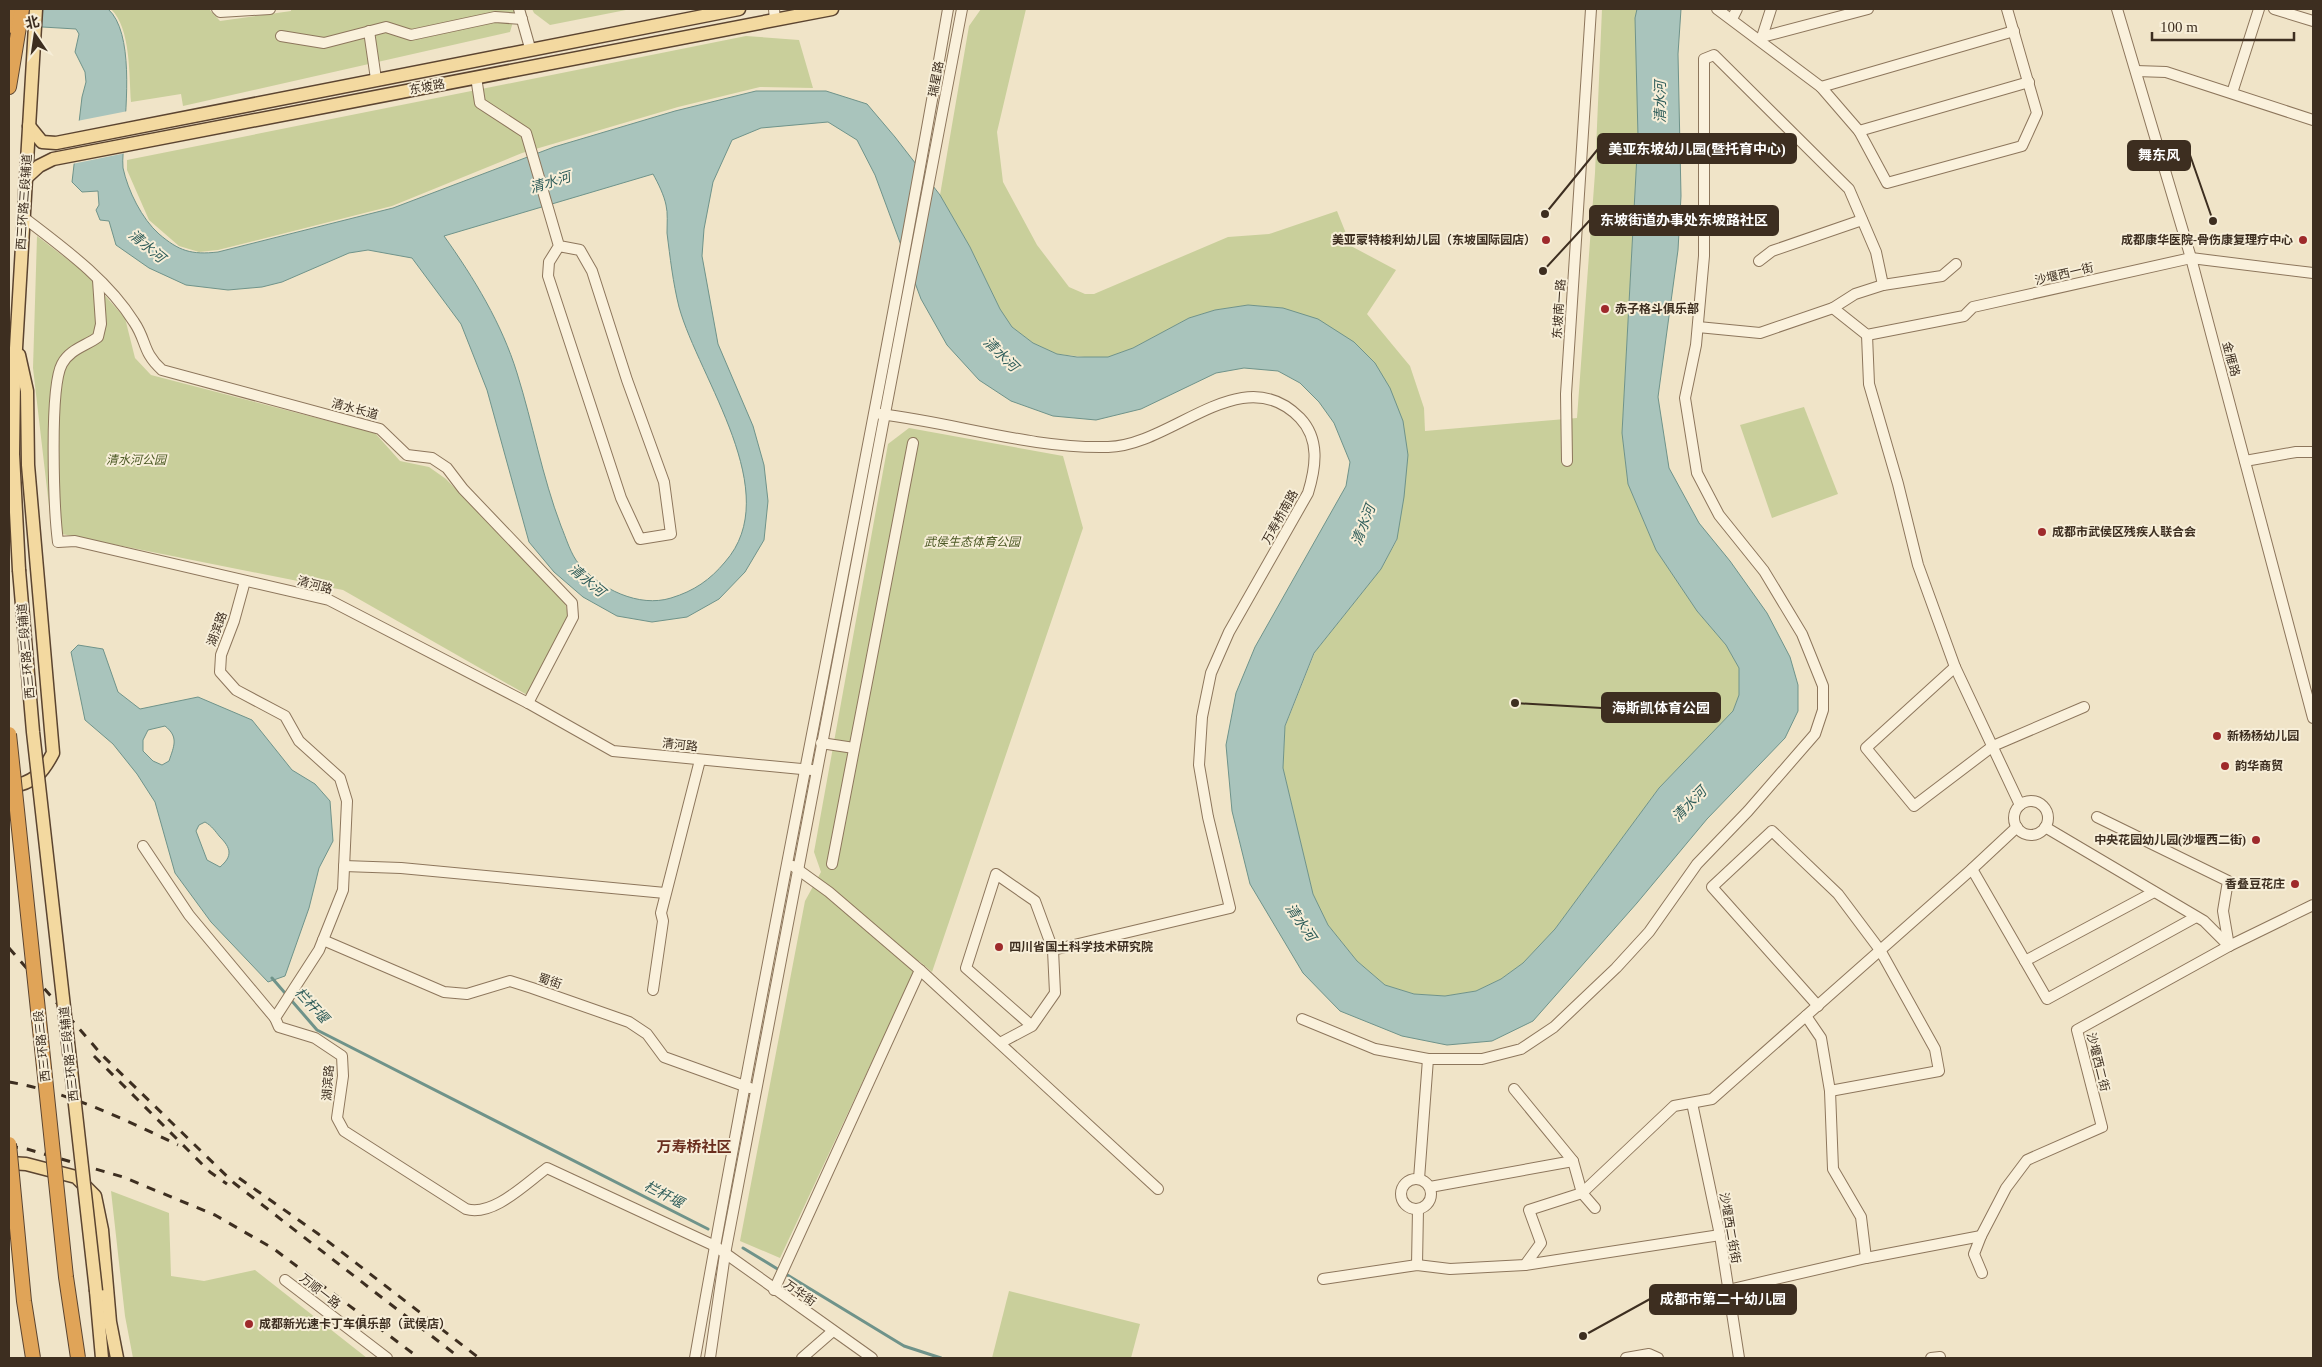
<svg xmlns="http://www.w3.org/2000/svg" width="2322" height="1367" font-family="'Times New Roman','Noto Sans SC',serif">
<rect width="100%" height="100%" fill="#f0e4c8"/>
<g fill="#c9cf9b">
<path d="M 111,9 L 209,9 L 220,21 L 291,11 L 291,9 L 514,9 L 515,15 L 510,32 L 183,106 L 181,94 L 131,102 C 129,76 131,28 111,9 Z"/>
<polygon points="532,9 631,9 550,25 534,13"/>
<polygon points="981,9 1026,9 997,132 1003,182 1037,245 1069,287 1085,294 1094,294 1228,237 1269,234 1337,211 1351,246 1396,270 1367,314 1410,366 1424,408 1425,431 1577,418 1595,173 1602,9 1637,9 1635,18 1638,136 1622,433 1628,484 1656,550 1697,611 1726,645 1739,668 1739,695 1733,711 1659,788 1555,929 1523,963 1501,979 1476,991 1445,996 1414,994 1385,985 1357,961 1328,925 1313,894 1283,768 1285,727 1315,652 1381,569 1397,540 1283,308 1248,305 1215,310 1189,318 1133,348 1108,357 1094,358 1057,354 1033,343 1012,327 1000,309 970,247 940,195 969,26"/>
<polygon points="746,36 799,40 813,88 760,87 678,107 522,153 392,206 218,250 199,252 179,246 149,220 127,170 127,160"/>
<polygon points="37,236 84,272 125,318 135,358 151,375 375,433 400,461 429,467 446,479 565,603 569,617 529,696 343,590 52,532 33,368"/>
<polygon points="1804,407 1838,494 1772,518 1740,425"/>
<polygon points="909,428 1063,456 1083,528 932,972 919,961 780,1258 740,1241 805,901 821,872 814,852 888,444"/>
<polygon points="111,1191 169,1213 171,1276 204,1281 255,1270 367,1358 133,1358 125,1316"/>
<polygon points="1009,1291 1140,1324 1131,1358 992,1358"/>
</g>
<g fill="#a9c4bc" stroke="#6f938a" fill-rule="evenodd">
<path d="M 9,9 L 108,9 C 134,32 126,105 124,138 C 124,147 122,159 123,168 C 128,191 142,219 159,234 C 179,251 191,255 218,252 L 393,208 L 554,147 L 675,111 L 756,91 L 826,91 L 867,104 L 895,137 L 940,195 L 970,247 L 1000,309 L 1012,327 L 1033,343 L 1057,354 L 1077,357 L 1108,357 L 1133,348 L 1189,318 L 1215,310 L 1248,305 L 1283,308 L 1318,319 L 1354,342 L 1375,363 L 1390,388 L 1403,421 L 1408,455 L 1404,497 L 1397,539 L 1381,569 L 1314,653 L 1285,726 L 1283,768 L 1313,894 L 1328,925 L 1357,961 L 1385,985 L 1414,994 L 1445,996 L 1476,991 L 1501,979 L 1523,963 L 1555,929 L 1659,788 L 1733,711 L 1739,695 L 1739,668 L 1726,645 L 1697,611 L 1656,550 L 1628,484 L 1622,433 L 1638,136 L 1635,18 L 1637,9 L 1681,9 L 1678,54 L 1681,196 L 1678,250 L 1658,397 L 1669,468 L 1699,523 L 1730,561 L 1767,613 L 1790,657 L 1798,685 L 1798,711 L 1785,738 L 1707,819 L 1637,903 L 1533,1021 L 1492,1041 L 1447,1045 L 1402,1036 L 1340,1011 L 1303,973 L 1250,884 L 1232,811 L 1226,745 L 1236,693 L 1255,647 L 1346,486 L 1350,462 L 1334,423 L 1319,402 L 1300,383 L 1278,371 L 1244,368 L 1216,373 L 1141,409 L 1096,420 L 1053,416 L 1011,401 L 979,380 L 947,345 L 921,299 L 875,175 L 857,140 L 828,122 L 761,128 L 732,140 L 713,182 L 704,229 L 702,256 L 718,344 L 753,426 L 764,465 L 768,501 L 764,540 L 745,572 L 719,599 L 687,617 L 652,622 L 617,616 L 583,597 L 554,572 L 529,542 L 487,390 L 461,324 L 412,258 L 368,250 L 349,253 L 282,282 L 262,287 L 228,290 L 186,285 L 149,268 L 116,245 L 109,221 L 100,220 L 96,210 L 99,205 L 98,191 L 82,192 L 72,182 L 82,97 L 86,82 L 85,72 L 75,52 L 79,34 L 76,29 L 9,25 ZM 653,174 C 658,183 664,195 666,205 C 668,213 667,224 667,233 C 670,257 673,283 679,307 C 699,379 786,493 725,562 C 710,580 694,591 671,598 C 639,608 600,589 579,564 C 571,555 566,538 561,526 C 542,476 533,424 517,373 C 502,324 474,278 444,236 Z"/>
<path d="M 78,645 L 103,649 L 118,692 L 140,709 L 198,697 L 252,720 L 292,770 L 315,784 L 330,801 L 333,841 L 319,868 L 309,908 L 285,976 L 268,982 L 211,922 L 175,873 L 155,802 L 137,774 L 113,744 L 85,720 L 71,652 ZM 165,726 C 179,737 174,746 169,761 L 162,765 L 153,761 L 143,751 L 143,740 L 148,730 ZM 205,822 C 212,826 215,831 220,837 C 231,848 233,856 220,867 L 207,860 L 196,831 L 199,825 Z"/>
</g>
<polygon fill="#f0e4c8" points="128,111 126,153 72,164 77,121"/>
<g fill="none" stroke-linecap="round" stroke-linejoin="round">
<g stroke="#6f938a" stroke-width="3">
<polyline points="272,978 317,1030 708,1229"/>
<polyline points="743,1248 904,1346 941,1358"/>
</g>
<g stroke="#8d765c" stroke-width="12">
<g id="minor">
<polyline points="217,9 220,12 270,9"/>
<polyline points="519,9 530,48"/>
<polyline points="774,9 775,20"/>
<polyline points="1717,9 1821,87 1859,131 1887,183 2022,146 2037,113 2007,9"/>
<polyline points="2117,9 2191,258 2313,718"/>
<polyline points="2274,9 2313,21"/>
<polyline points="1732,19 1737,9"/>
<polyline points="369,31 376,79"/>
<polyline points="281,36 324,43 386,27 411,35 495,17 522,19"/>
<polyline points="1762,37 1868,9"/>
<polyline points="1762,37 1771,9"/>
<polyline points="2136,71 2166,72 2313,120"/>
<polyline points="476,77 480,103 526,133 559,246 549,262 548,276 621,498 640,539 671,534 664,482 627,380 592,271 580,250 559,246"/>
<polyline points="1821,87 2014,31"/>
<polyline points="2232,93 2259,9"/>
<polyline points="1859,131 2029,82"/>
<path d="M 23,217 C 62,247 107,279 134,322 C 147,341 142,352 162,370 L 380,429 L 407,455 L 432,458 L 447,468 L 463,489 L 572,603 L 573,617 L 528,703"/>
<polyline points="1759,261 1772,251 1862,220"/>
<path d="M 98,280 L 101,324 L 98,337 C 86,346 70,349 62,364 C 49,388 54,511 58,542 L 75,541 L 329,600 L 528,703 L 613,751 L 812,770"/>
<polyline points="1833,308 1867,335 1964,316 1973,307 2191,258 2313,273"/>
<polyline points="1698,327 1760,333 1833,308 1855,294 1883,285 1942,276 1956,264"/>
<polyline points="1867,335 1869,384 1898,484 1918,565 1955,667 2020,805"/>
<path d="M 880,414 C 956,423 1032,449 1108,447 C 1172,446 1242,358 1300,418 C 1320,439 1316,467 1308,493 L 1229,632 L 1211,673 L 1202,717 L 1199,765 L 1208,817 L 1230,908 L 1053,950"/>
<polyline points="1567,461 1566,394 1591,9"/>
<polyline points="2245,461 2296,452 2313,452"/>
<path d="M 245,581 L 234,621 L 221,655 L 220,672 L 236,690 L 285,716 L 299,741 L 340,778 L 347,801 L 343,890 L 319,950 L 275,1018 L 279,1027 L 315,1038 L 342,1056 L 343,1076 L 337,1118 L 344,1131 L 466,1209 C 493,1217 525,1184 547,1168 L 715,1246 L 872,1358"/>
<polyline points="1955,667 1866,748 1914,806 1993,746 2084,707"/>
<polyline points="821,743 854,748"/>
<circle cx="2031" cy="818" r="17"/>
<polyline points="2097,817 2228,881 2223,911 2229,946"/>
<polyline points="2045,827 2204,921 2229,946"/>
<polyline points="143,846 189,915 275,1018"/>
<polyline points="832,864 913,443"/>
<polyline points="344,866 401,868 665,893"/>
<polyline points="793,866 829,892 920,970 1158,1189"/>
<polyline points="1972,869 2047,999 2196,917"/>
<polyline points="323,940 444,992 467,994 510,981 532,988 629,1022 647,1034 664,1057 750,1088"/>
<polyline points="2025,961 2154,892"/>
<polyline points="653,990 663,921 661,913 700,760"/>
<polyline points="1818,1006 1712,887 1772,831 1838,894 1880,950 1935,1049 1939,1071 1830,1091"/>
<polyline points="1806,1016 1821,1038 1830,1091 1833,1169 1861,1217 1866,1258"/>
<polyline points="1302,1019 1375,1049 1428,1059 1482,1059 1521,1049 1554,1027 1616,968 1649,932 1697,864 1748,811 1815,734 1823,710 1823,686 1802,634 1764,571 1719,515 1697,473 1685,398 1696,345 1704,256 1704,59 1714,55 1849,189 1876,252 1883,285"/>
<polyline points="1000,1043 1032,1026 1055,993 1053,950 1035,901 996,874 966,968 1032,1026"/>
<polyline points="1514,1089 1573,1161 1582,1193 1595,1208"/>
<polyline points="1692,1103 1720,1235 1739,1358"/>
<circle cx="1416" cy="1194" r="15"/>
<polyline points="1419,1179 1428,1059"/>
<polyline points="1430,1187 1573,1161"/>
<polyline points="1417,1265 1418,1209"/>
<polyline points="1525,1265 1541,1243 1529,1210 1582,1193 1674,1106 1712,1099 1972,869 2017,827"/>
<polyline points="1982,1273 1974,1254 1981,1236 2006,1188 2027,1160 2102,1127 2077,1030 2229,946 2313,905"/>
<polyline points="1323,1279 1417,1265 1450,1269 1525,1265 1720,1235"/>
<polyline points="285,1280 387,1358"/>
<polyline points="774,1290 920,970"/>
<polyline points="1728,1290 1866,1258 1981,1236"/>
<path d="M 695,1358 C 774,907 870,460 948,9"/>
<polyline points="710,1358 725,1254 962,9"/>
<polyline points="802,1358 833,1331"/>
<polyline points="1626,1358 1649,1354 1658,1358"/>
<polyline points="1931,1358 1940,1357"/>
</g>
</g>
<g stroke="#5b4430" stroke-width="15">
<g id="major">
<polyline points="29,126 42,142 56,143 739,9"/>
<polyline points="27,177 39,166 53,159 832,9"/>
<polyline points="19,570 13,454 14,382 36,9"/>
<path d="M 9,787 C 34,783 42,774 53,753 L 28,465 L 27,391 L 19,355"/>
<polyline points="9,1163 26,1164 76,1177 95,1196 102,1230 110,1322 117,1358"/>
<polyline points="96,1291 102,1358"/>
</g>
</g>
<g stroke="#5b4430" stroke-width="16">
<g id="highway">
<polyline points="9,26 10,9"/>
<polyline points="9,87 22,9"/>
</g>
</g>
<use href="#minor" stroke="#faf1dc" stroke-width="10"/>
<use href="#major" stroke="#f3d9a0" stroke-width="12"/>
<use href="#highway" stroke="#e0a458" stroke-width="14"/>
<g stroke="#3d2e20" stroke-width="3" stroke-dasharray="9 9" stroke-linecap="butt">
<polyline points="9,948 102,1055 234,1183 460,1358"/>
<polyline points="94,1056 210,1172 227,1184"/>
<path d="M 9,1082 C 68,1092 124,1119 178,1145"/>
<polyline points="9,1146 27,1149 123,1177 215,1215 274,1249 419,1358"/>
<polyline points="239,1178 317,1233 479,1358"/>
</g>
<g stroke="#5b4430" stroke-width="15" stroke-linecap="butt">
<polyline id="major-bridge" points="19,570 33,732 96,1291"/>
</g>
<g stroke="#5b4430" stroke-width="16" stroke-linecap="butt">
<g id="highway-bridge">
<polyline points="9,734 66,1277 78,1358"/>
<polyline points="9,1144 24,1301 33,1358"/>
</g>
</g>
<use href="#major-bridge" stroke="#f3d9a0" stroke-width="12"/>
<use href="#highway-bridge" stroke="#e0a458" stroke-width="14"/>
</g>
<g fill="#9e2a2b" stroke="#f7eed8" stroke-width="2">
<circle cx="1546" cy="240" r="5"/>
<circle cx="2303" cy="240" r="5"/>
<circle cx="1605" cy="309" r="5"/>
<circle cx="2042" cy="532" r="5"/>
<circle cx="2217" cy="736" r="5"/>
<circle cx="2225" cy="766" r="5"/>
<circle cx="2256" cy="840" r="5"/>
<circle cx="2295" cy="884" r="5"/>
<circle cx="999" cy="947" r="5"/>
<circle cx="249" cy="1324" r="5"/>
</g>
<g text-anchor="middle" stroke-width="4" stroke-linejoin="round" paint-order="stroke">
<g font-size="12" fill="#3d2e20" stroke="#f7eed8">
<text transform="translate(936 79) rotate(-79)" y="4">瑞星路</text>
<text transform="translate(427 87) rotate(-11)" y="4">东坡路</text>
<text transform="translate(24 202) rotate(-86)" y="4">西三环路三段辅道</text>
<text transform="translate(2064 274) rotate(-13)" y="4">沙堰西一街</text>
<text transform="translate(1559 309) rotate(-86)" y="4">东坡南一路</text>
<text transform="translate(2231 359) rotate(75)" y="4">金雁路</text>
<text transform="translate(355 409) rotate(15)" y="4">清水长道</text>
<text transform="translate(1280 517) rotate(-61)" y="4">万寿桥南路</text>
<text transform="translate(315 585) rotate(15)" y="4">清河路</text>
<text transform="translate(217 629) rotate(-70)" y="4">湖滨路</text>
<text transform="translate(26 651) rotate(-95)" y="4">西三环路三段辅道</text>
<text transform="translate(680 745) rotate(6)" y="4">清河路</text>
<text transform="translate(550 981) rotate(19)" y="4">蜀街</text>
<text transform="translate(42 1046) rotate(-96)" y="4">西三环路三段</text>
<text transform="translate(69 1054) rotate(-96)" y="4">西三环路三段辅道</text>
<text transform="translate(2098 1062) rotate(76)" y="4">沙堰西二街</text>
<text transform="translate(328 1083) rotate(-86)" y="4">湖滨路</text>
<text transform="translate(1730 1228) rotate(80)" y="4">沙堰西二街街</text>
<text transform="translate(320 1291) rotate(38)" y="4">万顺一路</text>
<text transform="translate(800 1293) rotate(35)" y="4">万华街</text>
</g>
<g font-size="12" font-weight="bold" fill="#3d2e20" stroke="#f7eed8" text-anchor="start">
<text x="1536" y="244" text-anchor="end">美亚蒙特梭利幼儿园（东坡国际园店）</text>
<text x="2293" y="244" text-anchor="end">成都康华医院-骨伤康复理疗中心</text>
<text x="1615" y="313">赤子格斗俱乐部</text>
<text x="2052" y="536">成都市武侯区残疾人联合会</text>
<text x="2227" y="740">新杨杨幼儿园</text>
<text x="2235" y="770">韵华商贸</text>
<text x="2246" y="844" text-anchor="end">中央花园幼儿园(沙堰西二街)</text>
<text x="2285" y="888" text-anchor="end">香叠豆花庄</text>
<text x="1009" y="951">四川省国土科学技术研究院</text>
<text x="259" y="1328">成都新光速卡丁车俱乐部（武侯店）</text>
</g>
<g font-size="12" font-style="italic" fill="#4d5a26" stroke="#f7eed8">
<text x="136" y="464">清水河公园</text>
<text x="972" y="546">武侯生态体育公园</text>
</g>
<g font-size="14" font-style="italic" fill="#2f5d5a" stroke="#f7eed8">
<text transform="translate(1660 102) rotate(-90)" y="5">清水河</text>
<text transform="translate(550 182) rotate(-17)" y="5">清水河</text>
<text transform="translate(147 246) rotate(40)" y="5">清水河</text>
<text transform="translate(1001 354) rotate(44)" y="5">清水河</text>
<text transform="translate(1363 525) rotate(-69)" y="5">清水河</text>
<text transform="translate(587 580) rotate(40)" y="5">清水河</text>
<text transform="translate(1689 804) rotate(-46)" y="5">清水河</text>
<text transform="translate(1301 922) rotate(56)" y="5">清水河</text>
<text transform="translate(312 1005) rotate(47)" y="5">栏杆堰</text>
<text transform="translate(664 1194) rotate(27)" y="5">栏杆堰</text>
</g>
<g font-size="15" font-weight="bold" fill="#6b2e1e" stroke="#f7eed8">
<text x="694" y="1152">万寿桥社区</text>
</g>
</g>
<path fill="none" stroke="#3d2e20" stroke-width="2" d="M1545 214L1598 149M2213 221L2190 155M1543 271L1590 220M1515 703L1602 708M1583 1336L1650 1299"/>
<g fill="#3d2e20" stroke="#f7eed8" stroke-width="2">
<circle cx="1545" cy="214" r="5"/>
<circle cx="2213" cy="221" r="5"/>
<circle cx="1543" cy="271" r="5"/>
<circle cx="1515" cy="703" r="5"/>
<circle cx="1583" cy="1336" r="5"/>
</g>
<g fill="#3d2e20" stroke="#3d2e20" stroke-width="2">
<rect x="1598" y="134" width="198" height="29" rx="5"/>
<rect x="2128" y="141" width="62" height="29" rx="5"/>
<rect x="1590" y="206" width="188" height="29" rx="5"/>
<rect x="1602" y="693" width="118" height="29" rx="5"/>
<rect x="1650" y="1285" width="146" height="29" rx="5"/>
</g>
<g font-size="14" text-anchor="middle" font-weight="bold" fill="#fff">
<text x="1697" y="154">美亚东坡幼儿园(暨托育中心)</text>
<text x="2159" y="160">舞东风</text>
<text x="1684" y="225">东坡街道办事处东坡路社区</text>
<text x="1661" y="713">海斯凯体育公园</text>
<text x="1723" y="1304">成都市第二十幼儿园</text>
</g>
<rect width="2322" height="1367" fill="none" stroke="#3d2e20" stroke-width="20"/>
<g transform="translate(35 35) rotate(347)" stroke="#f7eed8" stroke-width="4" paint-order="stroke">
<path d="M0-4L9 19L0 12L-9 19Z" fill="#3d2e20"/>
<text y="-8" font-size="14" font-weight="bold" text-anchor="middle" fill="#3d2e20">北</text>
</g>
<path d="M2152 32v8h142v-8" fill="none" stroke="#3d2e20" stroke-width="2.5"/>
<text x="2160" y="32" font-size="15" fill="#3d2e20" stroke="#f7eed8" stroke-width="4" paint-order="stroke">100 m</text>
</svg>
